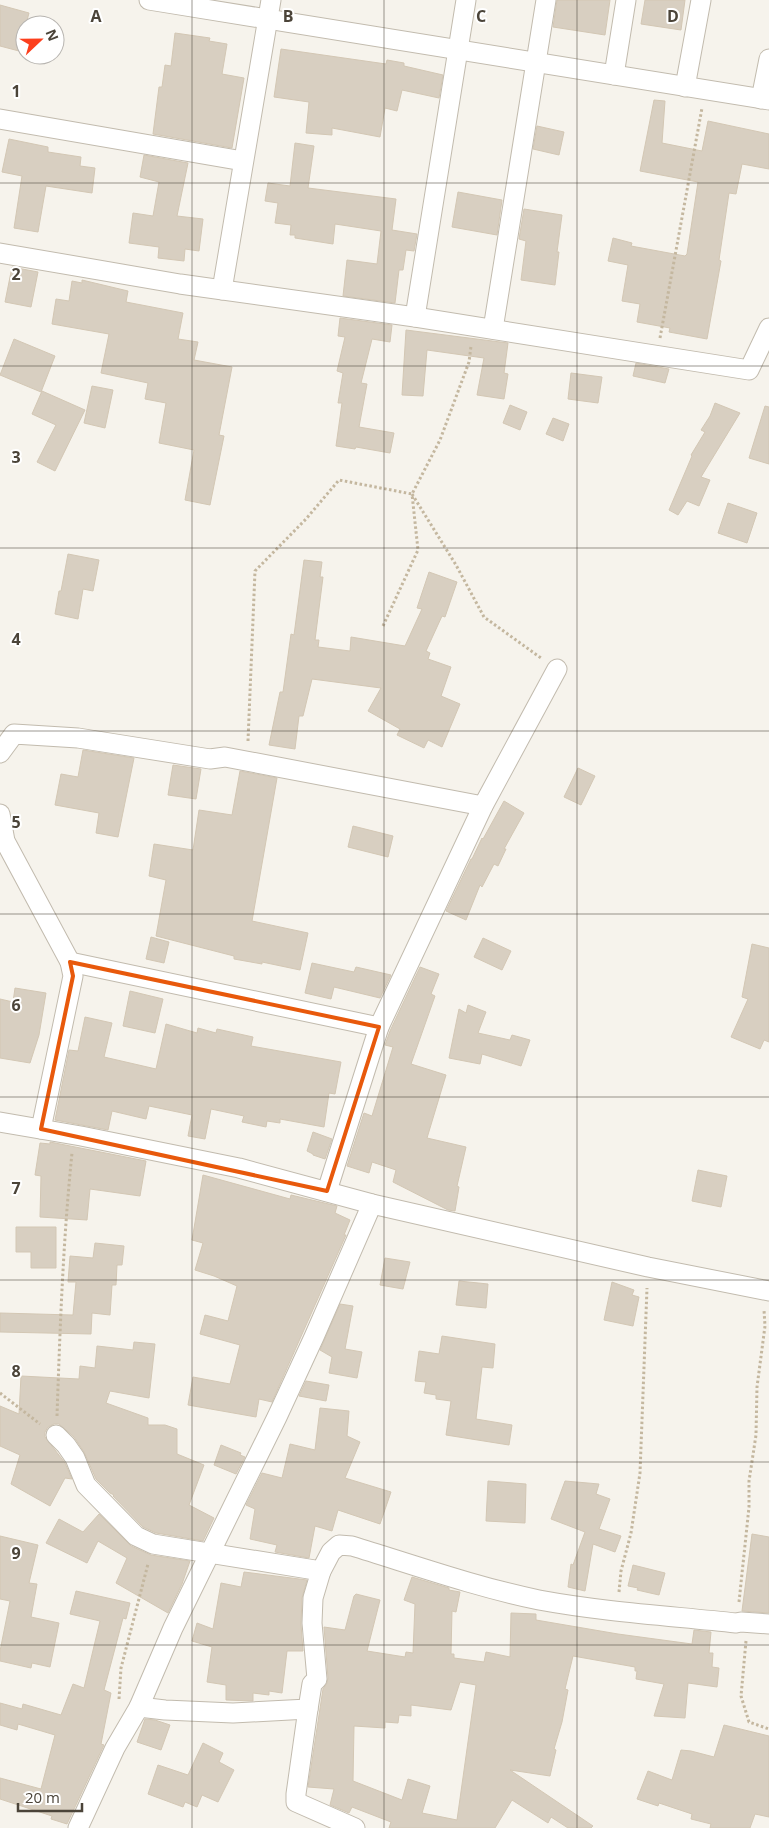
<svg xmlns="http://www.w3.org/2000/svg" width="769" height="1828" font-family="'Open Sans',sans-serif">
<rect width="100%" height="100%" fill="#f6f3ec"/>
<g fill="#d8cfc1" stroke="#d3c7b4" fill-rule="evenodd">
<polygon points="557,0 610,0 605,35 553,27"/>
<polygon points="645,0 685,0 681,30 641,24"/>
<polygon points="0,5 29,13 19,51 0,46"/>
<polygon points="175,33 210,38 209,41 227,44 222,74 244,78 232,148 153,134 159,87 162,87 165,65 171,66"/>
<polygon points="281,49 386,64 387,60 404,63 404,66 443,75 439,98 402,90 397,111 385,108 380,137 332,128 332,135 306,133 309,102 274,97"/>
<polygon points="654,100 665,101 662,143 702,151 708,121 769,134 769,169 742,164 736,194 729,193 719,260 721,261 707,339 669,332 670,328 637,322 640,304 622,301 628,265 608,261 613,238 632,243 631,246 685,256 687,254 698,182 640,171"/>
<polygon points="537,126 564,132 559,155 533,149"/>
<polygon points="9,139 48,147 48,152 81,157 80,166 95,168 92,193 46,186 38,232 14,228 22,176 2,172"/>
<polygon points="295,143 314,146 308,188 396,199 392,230 417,234 414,251 406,250 403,270 399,270 395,303 343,296 347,260 377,264 381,231 335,224 333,244 295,238 295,235 290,235 291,225 275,223 278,203 265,201 268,183 290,186"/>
<polygon points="144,155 188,163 177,216 203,219 199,251 185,249 184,261 158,258 159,247 129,243 133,213 153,216 159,182 140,177"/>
<polygon points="458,192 502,200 497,235 452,227"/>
<polygon points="524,209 562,215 557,252 559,252 555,285 521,280 526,241 519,239"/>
<polygon points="12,267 38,272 31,307 5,302"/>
<polygon points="82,280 128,291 126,302 183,313 178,339 198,342 194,360 232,367 219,435 224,436 210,505 185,500 194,450 159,443 166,403 145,399 148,383 101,373 109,334 52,324 56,299 69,301 72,281 82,283"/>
<polygon points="340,318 392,325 390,342 372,339 361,383 367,384 359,427 394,433 390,453 356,447 355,449 336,446 342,403 338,403 343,373 337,371 345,337 338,336"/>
<polygon points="406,330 508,343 504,373 508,374 504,399 477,395 484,358 427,350 423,396 402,395"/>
<polygon points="14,339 55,356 41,392 0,375"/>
<polygon points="636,363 669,369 665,383 633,376"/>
<polygon points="571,373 602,377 598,403 568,399"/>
<polygon points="92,386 113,390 105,428 84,423"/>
<polygon points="42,391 85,410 55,471 37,462 56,425 32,414"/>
<polygon points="715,403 740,413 701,477 710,480 699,506 687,501 678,515 669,510 692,456 691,455 705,432 701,430 710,416"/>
<polygon points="510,405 527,412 520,430 503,423"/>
<polygon points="765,406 769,407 769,464 749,458"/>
<polygon points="553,418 569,424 563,441 546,434"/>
<polygon points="728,503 757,513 747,543 718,533"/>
<polygon points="68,554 99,560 93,591 83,589 78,619 55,614 59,591 61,591"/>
<polygon points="304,560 322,562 320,577 323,577 315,640 319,640 318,647 350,651 351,637 405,646 422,609 417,608 429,572 457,582 445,617 442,616 426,651 430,653 428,659 451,667 441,696 460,704 442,747 428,740 424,748 397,735 400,729 368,711 381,688 312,679 303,716 299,716 295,749 269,745 280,692 283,692 291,634 294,635"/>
<polygon points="83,750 134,758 118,837 96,833 99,813 55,805 61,774 78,777"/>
<polygon points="173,765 201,769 196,799 168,795"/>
<polygon points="578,768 595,776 581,805 564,797"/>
<polygon points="240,771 277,778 252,921 308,933 300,970 262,962 262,964 234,959 234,956 156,936 166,880 149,876 154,844 193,850 199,810 232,815"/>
<polygon points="504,801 524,813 504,849 506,849 498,866 494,864 482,887 480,885 466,920 446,911 471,859 472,859 482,838 483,839"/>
<polygon points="353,826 393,836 388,857 348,847"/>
<polygon points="151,937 169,942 164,963 146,959"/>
<polygon points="483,938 511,951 502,970 474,957"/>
<polygon points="752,944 769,948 769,1042 764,1040 760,1049 731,1037 748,999 742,997"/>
<polygon points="312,963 354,972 356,967 391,975 380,998 334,987 331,999 305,993"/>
<polygon points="420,967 439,974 431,994 435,996 411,1064 446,1075 427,1138 466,1147 457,1186 459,1187 455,1211 448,1210 393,1182 396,1170 372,1162 369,1173 347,1166 364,1113 372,1116 393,1047 385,1045 390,1031"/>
<polygon points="15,988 46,993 39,1035 30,1063 0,1058 0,999 13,1002"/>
<polygon points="130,991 163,999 155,1033 123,1026"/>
<polygon points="468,1005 486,1012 478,1033 510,1040 512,1035 530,1040 521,1066 482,1054 480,1064 449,1058 459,1009 466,1013"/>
<polygon points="85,1017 112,1023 104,1057 156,1069 166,1024 197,1033 198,1028 216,1033 217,1029 253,1037 251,1046 341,1062 335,1094 329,1093 324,1127 280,1119 280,1123 267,1121 266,1127 242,1122 244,1116 211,1109 205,1139 188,1136 192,1115 149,1106 146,1119 112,1111 108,1130 55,1120 69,1050 78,1051"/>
<polygon points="313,1132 332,1139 325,1159 313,1155 313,1154 307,1151"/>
<polygon points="50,1142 146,1161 140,1196 90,1189 87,1220 40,1217 41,1176 35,1175 40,1143 50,1144"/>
<polygon points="698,1170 727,1176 721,1207 692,1201"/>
<polygon points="203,1175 290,1199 291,1195 337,1206 335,1213 350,1220 344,1235 346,1235 272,1402 259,1399 256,1417 188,1405 193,1377 230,1384 240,1345 200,1334 205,1315 228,1321 237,1286 214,1276 195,1270 203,1243 192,1240"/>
<polygon points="16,1227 56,1227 56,1268 31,1268 31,1252 16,1252"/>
<polygon points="95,1243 124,1246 122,1265 117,1265 116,1285 112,1285 110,1315 92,1313 91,1334 0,1332 0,1313 73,1315 76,1282 68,1282 70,1256 93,1258"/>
<polygon points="385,1258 410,1262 403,1289 380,1285"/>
<polygon points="459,1281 488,1284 486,1308 456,1305"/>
<polygon points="612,1282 634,1290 632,1295 639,1297 633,1326 604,1320"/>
<polygon points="340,1304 353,1306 345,1349 362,1352 357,1378 329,1373 332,1357 320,1350"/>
<polygon points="442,1336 495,1344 493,1368 482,1367 476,1419 512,1425 509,1445 446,1435 451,1401 436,1399 436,1395 424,1393 426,1382 415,1381 419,1351 439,1354"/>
<polygon points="134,1342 155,1344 149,1398 110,1391 106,1403 148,1418 148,1425 165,1425 177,1429 177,1454 204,1465 189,1505 214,1518 203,1541 156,1533 143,1527 113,1496 114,1495 110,1493 96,1479 84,1452 74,1437 59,1424 54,1424 48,1427 45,1432 45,1437 65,1463 72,1479 65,1478 50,1506 11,1484 20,1455 0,1446 0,1406 19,1414 21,1376 79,1379 80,1366 95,1368 97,1346 133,1350"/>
<polygon points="306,1381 329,1385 326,1401 299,1396"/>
<polygon points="320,1408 349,1411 347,1436 360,1442 345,1478 391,1492 380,1524 338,1510 332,1531 315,1526 309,1558 275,1552 277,1545 250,1539 255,1509 246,1505 262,1473 282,1478 290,1444 315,1450"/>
<polygon points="221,1445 241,1453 240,1455 245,1457 236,1474 214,1465"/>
<polygon points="488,1481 526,1484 525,1523 486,1521"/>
<polygon points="565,1481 599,1484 596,1494 610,1499 599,1529 621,1536 615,1552 593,1544 585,1591 568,1587 571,1564 573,1565 585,1532 551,1519"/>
<polygon points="99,1514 131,1546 151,1555 190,1561 182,1584 168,1613 116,1583 127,1558 98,1541 87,1563 46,1543 59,1519 83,1532"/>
<polygon points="752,1534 769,1537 769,1613 742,1611"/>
<polygon points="0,1536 38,1545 29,1583 37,1584 31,1617 59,1623 50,1667 32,1663 31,1668 0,1661 0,1651 10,1601 0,1599"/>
<polygon points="633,1565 665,1573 659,1595 637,1590 638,1588 628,1586"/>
<polygon points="244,1572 307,1580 302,1598 301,1624 303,1651 287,1651 282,1693 269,1691 269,1695 253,1693 253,1701 226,1700 226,1685 207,1682 212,1647 192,1641 197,1623 213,1629 221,1583 241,1587"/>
<path d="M 412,1577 L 449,1588 L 449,1590 L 460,1592 L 456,1612 L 452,1611 L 451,1654 L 454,1654 L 454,1658 L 484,1662 L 486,1652 L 510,1657 L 511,1613 L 536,1614 L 536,1620 L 618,1634 L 692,1644 L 694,1630 L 711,1632 L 709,1653 L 713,1653 L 712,1667 L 719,1668 L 717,1687 L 688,1683 L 685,1718 L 654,1716 L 664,1684 L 636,1679 L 637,1671 L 635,1671 L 635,1667 L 573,1656 L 565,1689 L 568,1690 L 562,1722 L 554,1749 L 556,1750 L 550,1776 L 510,1770 L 593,1826 L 591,1828 L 568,1828 L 551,1817 L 548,1823 L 512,1800 L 495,1828 L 389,1828 L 391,1822 L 352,1807 L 349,1813 L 330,1805 L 334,1789 L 308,1787 L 323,1689 L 327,1683 L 328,1678 L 324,1627 L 345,1630 L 354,1596 L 356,1594 L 380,1600 L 367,1651 L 405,1657 L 406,1652 L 413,1653 L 415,1604 L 404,1600 ZM 460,1682 L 476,1685 L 457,1820 L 422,1813 L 430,1786 L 408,1779 L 402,1800 L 353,1781 L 354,1726 L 385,1728 L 385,1722 L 398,1723 L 399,1715 L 411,1716 L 411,1705 L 451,1710 Z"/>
<polygon points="76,1591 130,1603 126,1619 123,1618 104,1690 111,1693 101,1744 104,1745 67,1824 51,1819 52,1816 0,1799 0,1778 41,1789 55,1735 18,1724 17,1730 0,1725 0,1703 22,1709 23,1704 61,1715 73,1684 84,1688 100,1621 70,1614"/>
<polygon points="145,1719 155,1720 170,1725 161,1750 137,1742"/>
<polygon points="724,1725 769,1736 769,1817 755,1814 750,1828 710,1828 711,1824 691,1819 692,1814 659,1803 658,1806 637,1799 648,1771 672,1780 681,1750 691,1751 714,1757"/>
<polygon points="203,1743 223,1753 219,1762 234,1770 218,1802 202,1795 197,1807 185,1802 183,1807 148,1794 158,1765 188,1775"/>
</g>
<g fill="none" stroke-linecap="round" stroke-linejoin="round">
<g stroke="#c2bbae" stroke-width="21">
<g id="street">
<polyline points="149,0 769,100"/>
<polyline points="614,75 626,0"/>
<polyline points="685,87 701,0"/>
<polyline points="761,99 769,59"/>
<polyline points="0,119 243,161"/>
<polyline points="0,253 180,284 415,317 749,370 769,328"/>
<polyline points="222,290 271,0"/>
<polyline points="415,317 466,0"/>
<polyline points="493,329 546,0"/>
<polyline points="0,753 14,734 78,738 210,759 225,757 483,806"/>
<polyline points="0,814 5,841 70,962 73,976 41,1129"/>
<polyline points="70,962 379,1027"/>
<polyline points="0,1122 81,1136 239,1168 372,1204 648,1267 769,1291"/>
<polyline points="327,1191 379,1027 483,806 557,669"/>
<path d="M 56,1435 L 66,1445 L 75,1458 L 86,1485 L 136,1536 L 153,1544 L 321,1571 L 331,1552 L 339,1545 L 352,1546 C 414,1565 476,1587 539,1600 C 604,1612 671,1616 736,1623 L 741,1622 L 769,1624"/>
<polyline points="139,1707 165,1710 233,1713 308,1709 312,1684 317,1679 312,1623 313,1598 321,1571"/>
<polyline points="308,1709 296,1794 296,1802 355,1828"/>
<polyline points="78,1828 115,1748 139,1707 173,1628 277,1417 314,1337 372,1204"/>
</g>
</g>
<g stroke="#c4b79f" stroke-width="3" stroke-dasharray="2.5 2.5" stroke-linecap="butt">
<polyline points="660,338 702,108"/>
<polyline points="383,626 418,550 412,494 456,565 484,617 541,658"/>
<polyline points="248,741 255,571 306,519 339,480 412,494 440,440 469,362 471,346"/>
<polyline points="0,1393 40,1424"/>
<path d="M 57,1416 C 60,1329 63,1241 72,1153"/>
<polyline points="619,1592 621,1571 631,1533 640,1473 647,1288"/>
<polyline points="739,1602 749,1507 749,1481 756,1435 757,1387 765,1326 764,1310"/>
<polyline points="746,1641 741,1696 749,1722 769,1729"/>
<polyline points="119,1699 121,1668 148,1564"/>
</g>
<use href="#street" stroke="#fff" stroke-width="19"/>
</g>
<path fill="none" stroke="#e8590c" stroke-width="4" stroke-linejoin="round" d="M 70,962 L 379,1027 L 327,1191 L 41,1129 L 73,976 Z"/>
<path fill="none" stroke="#4b4439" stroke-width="1" stroke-opacity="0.55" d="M 192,0 L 192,1828M 384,0 L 384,1828M 577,0 L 577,1828M 0,183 L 769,183M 0,366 L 769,366M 0,548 L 769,548M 0,731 L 769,731M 0,914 L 769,914M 0,1097 L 769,1097M 0,1280 L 769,1280M 0,1462 L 769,1462M 0,1645 L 769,1645"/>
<g font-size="16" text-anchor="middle" font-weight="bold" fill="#4b4439" stroke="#fff" stroke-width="4" stroke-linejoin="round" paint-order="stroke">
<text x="96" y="22">A</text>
<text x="288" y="22">B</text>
<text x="481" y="22">C</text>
<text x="673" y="22">D</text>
<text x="16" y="97">1</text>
<text x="16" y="280">2</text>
<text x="16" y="463">3</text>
<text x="16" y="645">4</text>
<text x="16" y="828">5</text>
<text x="16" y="1011">6</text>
<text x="16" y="1194">7</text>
<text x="16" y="1377">8</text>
<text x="16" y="1559">9</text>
</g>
<g transform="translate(40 40) rotate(68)"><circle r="24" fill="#ffffff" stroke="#b7b4b0"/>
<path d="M0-4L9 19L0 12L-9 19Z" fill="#fc3f1d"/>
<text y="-8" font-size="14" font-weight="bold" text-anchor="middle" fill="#4b4439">N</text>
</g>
<path d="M18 1803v8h64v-8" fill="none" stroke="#4b4439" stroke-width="2.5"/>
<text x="25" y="1803" font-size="15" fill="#4b4439" stroke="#ffffff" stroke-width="4" paint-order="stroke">20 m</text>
</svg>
